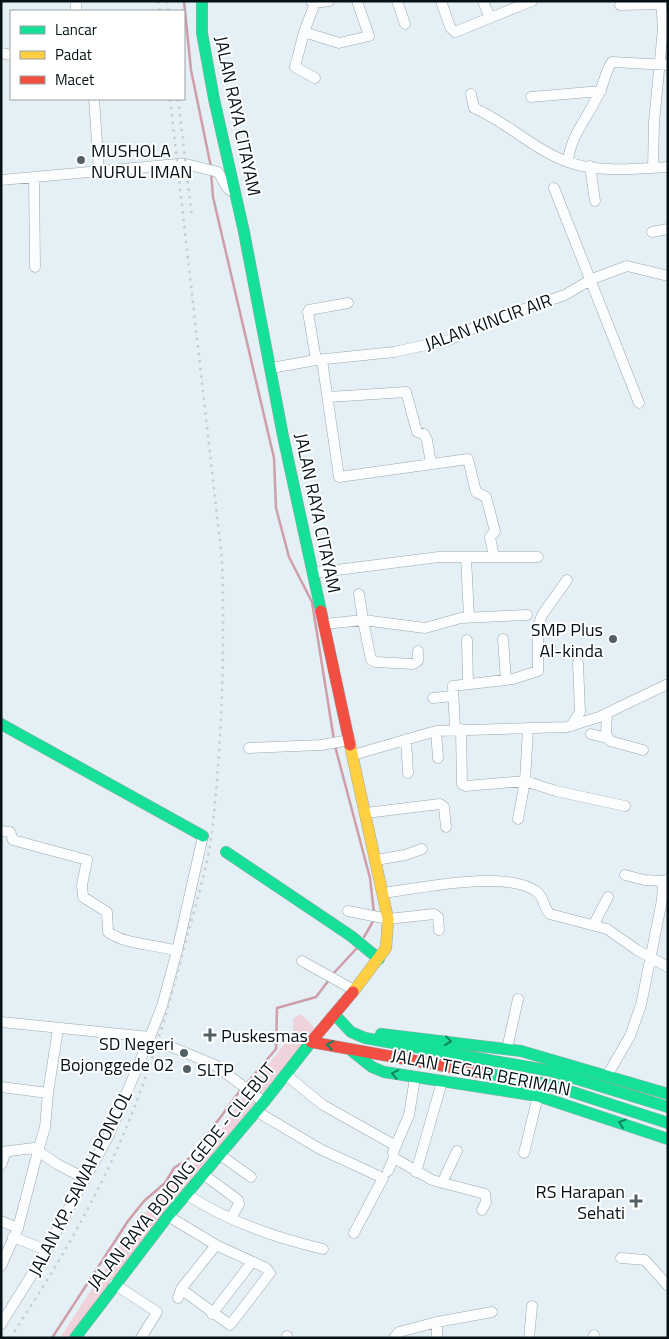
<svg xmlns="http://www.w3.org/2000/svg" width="669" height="1339" font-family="'Titillium Web',sans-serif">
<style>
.green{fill:#f0d2da}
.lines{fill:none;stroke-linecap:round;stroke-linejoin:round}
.stream{stroke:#ce9ea9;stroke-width:2.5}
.street-casing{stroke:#9ba7ac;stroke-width:11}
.fast-casing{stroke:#9ba7ac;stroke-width:12}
.slow-casing{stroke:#9ba7ac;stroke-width:12}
.jam-casing{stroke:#9ba7ac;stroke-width:12}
.street{stroke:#fbfdfe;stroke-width:10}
.fast{stroke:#16e098;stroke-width:11}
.slow{stroke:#ffcf43;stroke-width:11}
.jam{stroke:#f24e42;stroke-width:11}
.rail{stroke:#c9cdcf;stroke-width:2.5;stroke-dasharray:2.5 5;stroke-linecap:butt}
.oneway{stroke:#0e835e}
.poi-dot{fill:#526065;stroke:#fff;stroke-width:2}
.labels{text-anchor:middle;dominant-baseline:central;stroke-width:4;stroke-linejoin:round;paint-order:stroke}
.street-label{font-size:18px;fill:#041217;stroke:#fff}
.poi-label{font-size:18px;fill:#041217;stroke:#fff;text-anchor:start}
</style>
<rect width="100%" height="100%" fill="#e4f0f5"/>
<path class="green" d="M301,1014L315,1028L69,1338H60L132,1227L177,1178L204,1155L249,1089L293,1033V1019Z"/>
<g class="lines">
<path class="stream" d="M184,1L191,70L211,167
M211,172L213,197L274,458L276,508L289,557L312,602L334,740
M335,746L370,878L374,913
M364,937L375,918
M332,975L357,948
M246,1084L276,1049L277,1008L316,997L329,980
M52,1338L128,1221L144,1201L165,1183L174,1168L191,1157L242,1088"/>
<g class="street-casing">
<path id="street" d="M76,1V11
M311,1L315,3L329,1
M397,1L405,24
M441,1L450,27L455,32L532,1
M483,1L490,18
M315,3L304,32L339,43L369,36L357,1
M620,5L661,4
M304,32L295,67L315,78
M1,53L11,55
M471,94L474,108C507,122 534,150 568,162C598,173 637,169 668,167
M531,97L601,91
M94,99L99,171
M568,162C570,135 590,115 600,91C605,81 605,71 612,62L668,65
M590,166L595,201
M653,168L654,122L663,29L661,1
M34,177L35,267
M1,180L178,164H186L218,172L228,189L235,193
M554,188L639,403
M652,232L668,229
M316,360L308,312L309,310L348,303
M322,360L339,477L468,459L476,492L486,497L495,531L490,537L494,557
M271,368L316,360L394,352L449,340L486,322L565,295L592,279L627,266L668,276
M329,397L406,392L417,432L424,434L427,440L431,464
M466,557L469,617
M313,573L439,557H538
M359,594L363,620L425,628L461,618L527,615
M325,624L363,620L371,660L376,662L413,664L418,661V651
M503,639L506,680
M467,640L468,684
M433,698L452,696
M607,713L606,734L610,741L643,750
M571,726L580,712L578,663
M455,729L453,686L513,679L538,671V627L542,615L567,580
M461,729L462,784L466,786L525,781L556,791L625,806
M436,731L438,758
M591,734L607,738
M406,739L408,773
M249,748L321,745L350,740
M353,755L436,731L567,727L599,717L668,684
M366,813L440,804L444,807L446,827
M518,819L525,781L528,729
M1,831L10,832L13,840L87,860L82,885L83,897L107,912L108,932C126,945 155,944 177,951L162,1006L150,1037L1,1022
M376,860L405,855L422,849
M625,875L644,880L664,881
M384,893C420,888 507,869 537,892C545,898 543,908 550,914L607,929L637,950L668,967
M348,911L388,919L434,914L438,917L439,930
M594,924L608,897
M177,951L203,836
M302,961L354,990
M167,1045L215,1065L264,1102
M507,1049L518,999
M286,1075L323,1105L396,1146
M607,1076L630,1036L641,1005L662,900L663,884L668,879
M415,1078L409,1115L393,1152L394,1158L432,1180L485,1194L486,1202L482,1210
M1,1087L48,1093L58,1029
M48,1093L45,1127L38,1151L57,1164L84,1178
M256,1111L320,1149L383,1178L354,1233
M1,1152L34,1148L38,1151L18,1228L1,1266
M524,1153L538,1096
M219,1154L251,1177
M1,1165L6,1152
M388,1171L394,1158
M416,1172L442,1082
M203,1174L238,1200L239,1204L231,1218
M442,1183L457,1151
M186,1194C227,1221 276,1238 323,1249
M168,1216L216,1245L266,1268L270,1273L230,1325L181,1289
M1,1221L18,1228
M13,1237L46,1250
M621,1258L645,1260L668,1286
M114,1284L157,1312L141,1338
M178,1298L181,1289L216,1245
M212,1314L252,1262
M1,1324L38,1265L109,1135L150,1037
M286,1338L287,1336
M394,1338L399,1332L437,1322
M437,1338V1322L492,1312
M529,1338L532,1306
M594,1338V1335"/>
</g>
<g class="fast-casing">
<path id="fast" d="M202,1V33L214,99L244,232L283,436L321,611
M1,724L203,836
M226,852L351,936L379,959
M335,1015L351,1032L365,1038L551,1071L668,1107
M381,1034L521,1051L668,1094
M353,1052L372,1067L384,1072L538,1096L668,1139
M483,1073L548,1084L668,1123
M75,1338L168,1216L264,1102L311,1042"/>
</g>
<g class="slow-casing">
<path id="slow" d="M350,745L388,919L386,948L353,992"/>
</g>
<g class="jam-casing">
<path id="jam" d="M321,611L350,745
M311,1042L353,992
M311,1042L483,1073"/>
</g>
<use href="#street" class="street"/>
<use href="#fast" class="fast"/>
<use href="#slow" class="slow"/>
<use href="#jam" class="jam"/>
<path class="rail" d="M158,1L160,11
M167,1L168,11
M178,99L192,218
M10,1338C52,1275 91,1209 121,1140C148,1078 167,1013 184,948C194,910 207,870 212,832C222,741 225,651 222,560L170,99"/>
</g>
<defs><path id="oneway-chevron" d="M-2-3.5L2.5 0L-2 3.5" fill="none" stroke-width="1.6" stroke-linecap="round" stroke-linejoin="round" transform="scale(1.25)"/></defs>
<g class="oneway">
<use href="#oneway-chevron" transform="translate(448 1041) rotate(7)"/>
<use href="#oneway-chevron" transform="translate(330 1045) rotate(-169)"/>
<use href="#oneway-chevron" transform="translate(395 1074) rotate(-169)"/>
<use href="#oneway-chevron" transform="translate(622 1123) rotate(-161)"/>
</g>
<g class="poi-dot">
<circle cx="81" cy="160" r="5"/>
<circle cx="613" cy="639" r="5"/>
<path d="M207.5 1027.5h5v5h5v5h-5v5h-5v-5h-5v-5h5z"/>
<circle cx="184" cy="1053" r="5"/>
<circle cx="187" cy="1069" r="5"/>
<path d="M633.5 1193.5h5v5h5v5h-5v5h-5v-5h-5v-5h5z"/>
</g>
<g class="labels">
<g class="street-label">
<text transform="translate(238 116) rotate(78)">JALAN RAYA CITAYAM</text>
<text transform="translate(488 322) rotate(-20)">JALAN KINCIR AIR</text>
<text transform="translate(318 513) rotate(78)">JALAN RAYA CITAYAM</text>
<text transform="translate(481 1072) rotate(11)">JALAN TEGAR BERIMAN</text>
<text transform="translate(181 1176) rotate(-51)">JALAN RAYA BOJONG GEDE - CILEBUT</text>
<text transform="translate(80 1183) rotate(-63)">JALAN KP. SAWAH PONCOL</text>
</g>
<g class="poi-label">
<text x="91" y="150">MUSHOLA<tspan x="91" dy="21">NURUL IMAN</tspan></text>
<text x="603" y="629" text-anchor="end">SMP Plus<tspan x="603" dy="21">Al-kinda</tspan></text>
<text x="221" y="1035">Puskesmas</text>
<text x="174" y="1043" text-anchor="end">SD Negeri<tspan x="174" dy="21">Bojonggede 02</tspan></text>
<text x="197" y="1069">SLTP</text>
<text x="625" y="1191" text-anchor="end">RS Harapan<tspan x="625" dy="21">Sehati</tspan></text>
</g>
</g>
<rect width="669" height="1339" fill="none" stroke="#041217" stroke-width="5"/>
<rect x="10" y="10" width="175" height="90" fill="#ffffff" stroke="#9ba0a2"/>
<rect x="20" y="26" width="25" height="8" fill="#16e098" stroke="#9ba0a2"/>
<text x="55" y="35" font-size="15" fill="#041217">Lancar</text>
<rect x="20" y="51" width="25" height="8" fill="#ffcf43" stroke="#9ba0a2"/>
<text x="55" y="60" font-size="15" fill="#041217">Padat</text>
<rect x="20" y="76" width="25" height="8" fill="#f24e42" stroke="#9ba0a2"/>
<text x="55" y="85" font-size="15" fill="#041217">Macet</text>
</svg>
